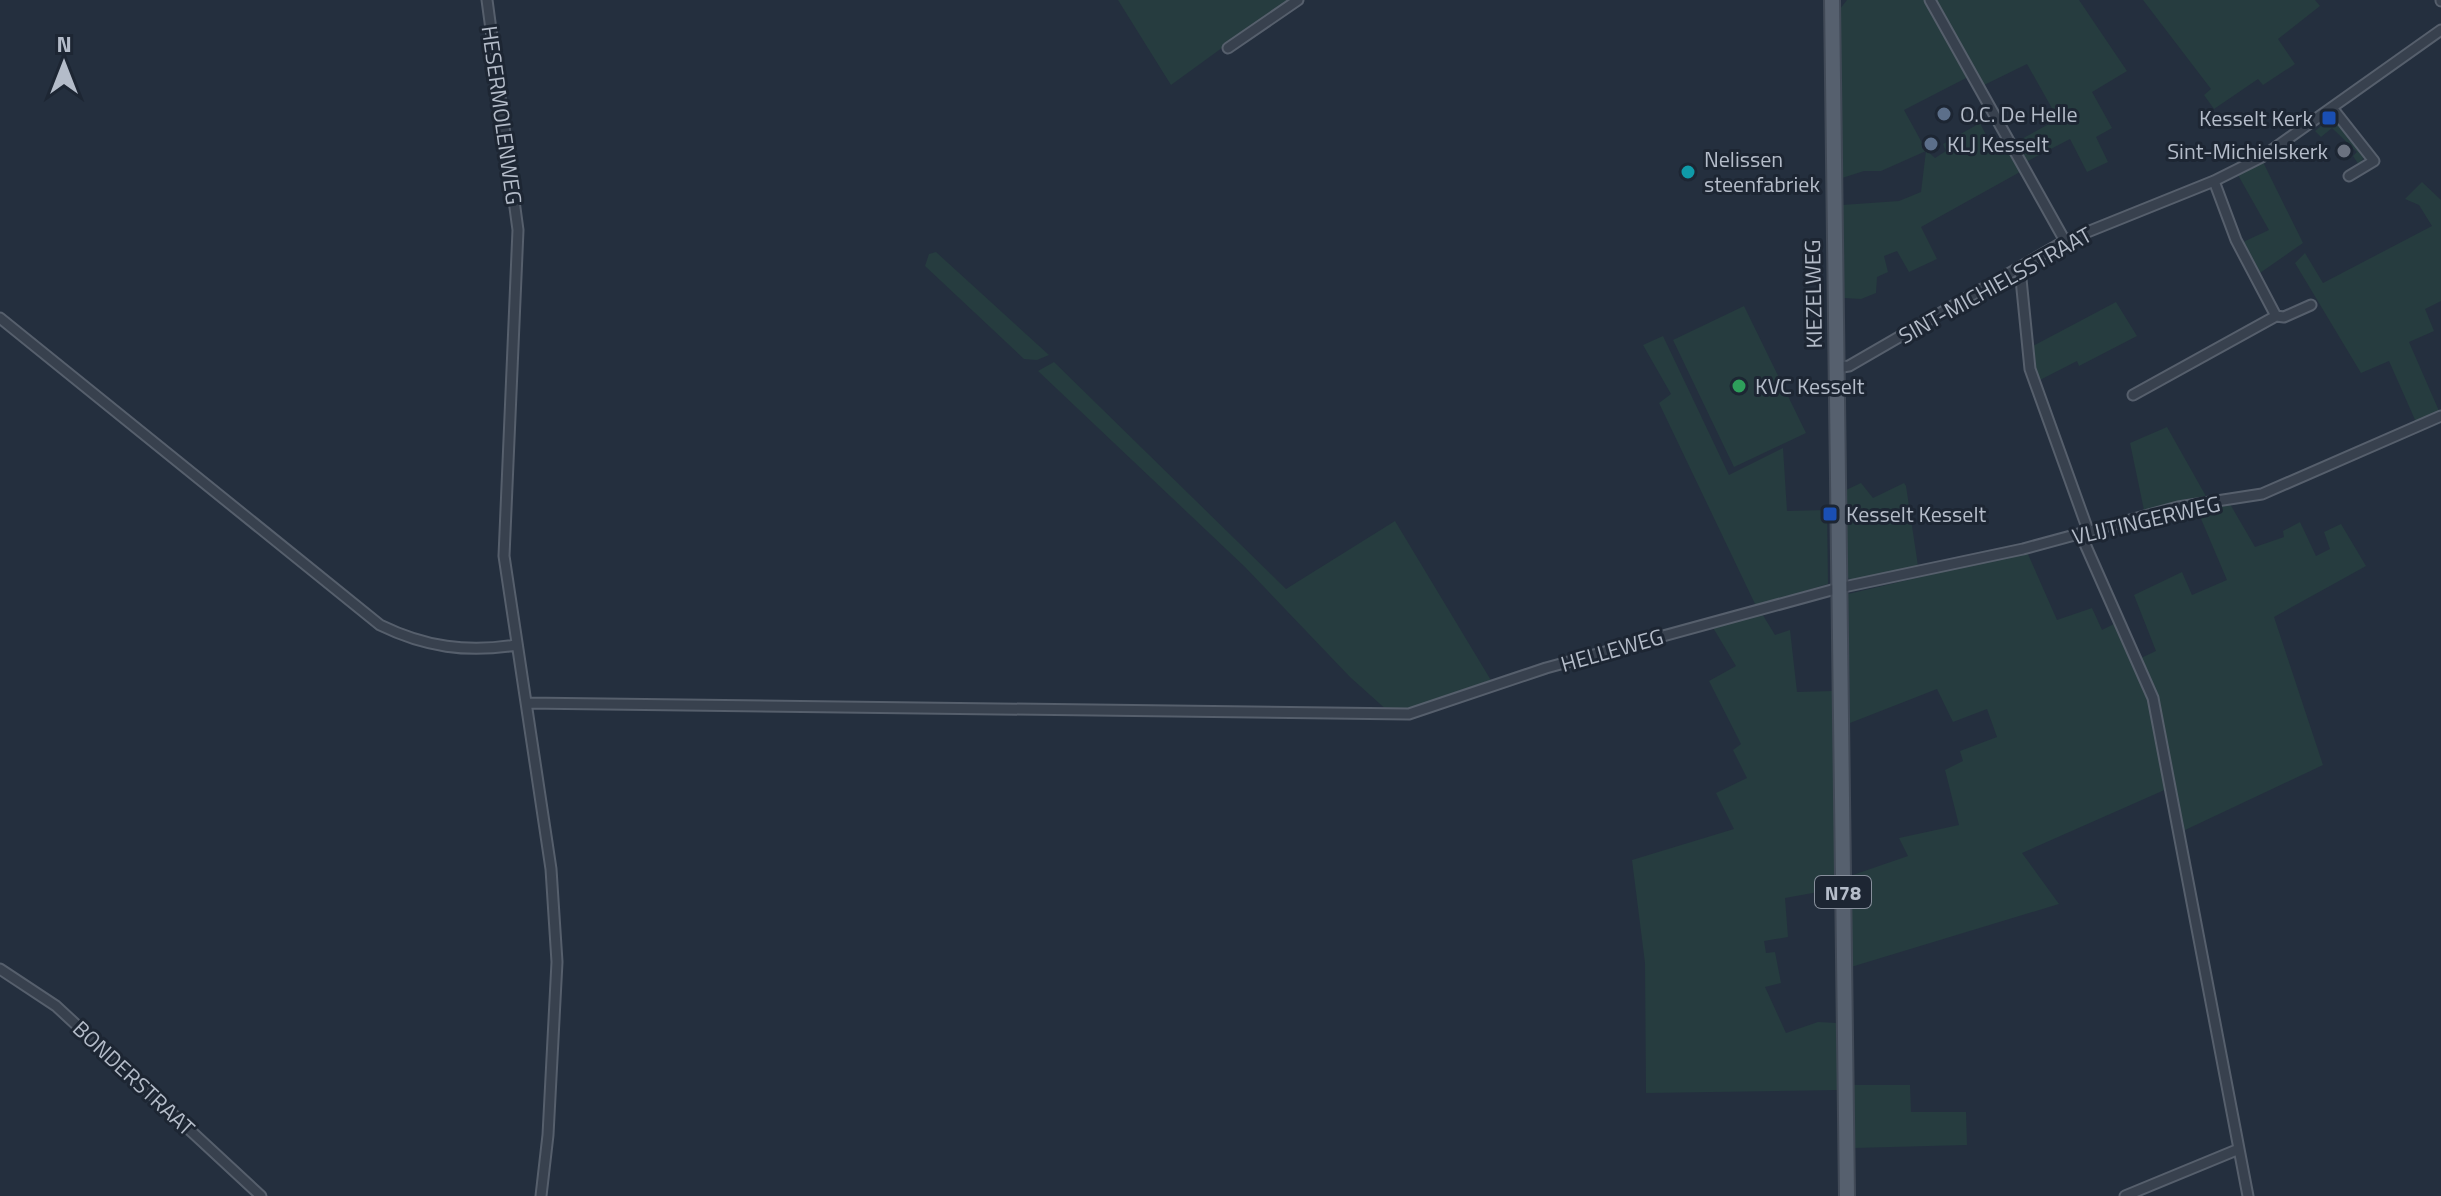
<svg xmlns="http://www.w3.org/2000/svg" width="2441" height="1196" font-family="'Titillium Web',sans-serif">
<style>
.green{fill:#263c3f}
.lines{fill:none;stroke-linecap:round;stroke-linejoin:round}
.minor-casing{stroke:#565f6c;stroke-width:13}
.primary-casing{stroke:#414a57;stroke-width:18}
.minor{stroke:#38414e;stroke-width:9}
.primary{stroke:#56606e;stroke-width:14}
.service-dot{fill:#5c6f8a;stroke:#1d2633;stroke-width:3}
.transit-dot{fill:#1a4fb4;stroke:#1d2633;stroke-width:3}
.worship-dot{fill:#6b7280;stroke:#1d2633;stroke-width:3}
.culture-dot{fill:#0f9aa8;stroke:#1d2633;stroke-width:3}
.leisure-dot{fill:#2e9e5b;stroke:#1d2633;stroke-width:3}
.labels{text-anchor:middle;dominant-baseline:central;stroke-width:6;stroke-linejoin:round;paint-order:stroke}
.shield{fill:#1d2633;stroke:#878f9c;stroke-width:2}
.shield-label{font-size:20px;font-weight:bold;fill:#b4bcc9}
.poi-label{font-size:22px;fill:#b4bcc9;stroke:#1d2633;text-anchor:start}
.street-label{font-size:22px;fill:#b4bcc9;stroke:#1d2633}
</style>
<rect width="100%" height="100%" fill="#242f3e"/>
<path class="green" d="M1118,0H1288L1171,85Z
M1847,0H1924L1968,77L1904,110L1926,150L1935,158L1946,151L1943,144L1980,123L1996,155L2007,149L2020,172L1921,227L1937,259L1909,272L1897,251L1884,256L1888,272L1877,277L1876,293L1861,299L1844,298L1842,205L1899,201L1921,192L1926,151L1881,171H1864L1842,178L1840,9Z
M1935,0H2079L2127,71L2092,92L2112,128L2096,137L2108,162L2087,172L2070,139L2026,162L2016,142L2058,119L2027,64L1982,86Z
M2143,0H2315L2320,6L2278,39L2295,64L2263,85L2258,79L2214,109L2204,95L2211,89Z
M2334,115L2366,154L2359,165L2353,156L2357,152L2332,128L2321,137L2315,131Z
M2263,162L2303,243L2260,273L2243,242L2269,230L2238,175Z
M2422,182L2441,200V301L2425,309L2434,331L2409,342L2439,411L2416,422L2389,361L2361,373L2295,263L2305,253L2323,283L2432,226L2419,205L2405,199Z
M936,252L1049,355L1037,360L1024,359L925,266L929,254Z
M2116,302L2137,336L2079,366L2077,361L2038,381L2031,347Z
M1744,306L1806,433L1734,467L1673,340Z
M1663,336L1729,475L1783,448L1787,511L1827,510L1828,584L1756,606L1659,403L1671,394L1643,345Z
M1054,362L1286,589L1395,521L1492,682L1423,707L1389,712L1350,677L1245,567L1038,371Z
M2167,427L2207,498L2144,510L2130,443Z
M1861,483L1873,498L1904,483L1906,486L1918,566L1852,581L1847,577L1846,490Z
M2230,504L2255,547L2284,537L2283,531L2300,522L2316,556L2330,549L2324,532L2341,524L2366,566L2274,617L2323,765L2183,831L2154,691L2141,658L2156,651L2134,595L2182,572L2192,595L2227,580L2196,507Z
M2027,552L2057,620L2092,608L2102,630L2118,622L2147,691L2169,788L2022,853L2059,904L1851,967L1850,876L1908,856L1899,838L1959,825L1945,770L1963,761L1960,751L1997,737L1987,709L1953,722L1937,689L1850,723L1848,594Z
M1761,612L1775,635L1790,630L1797,692L1833,691L1835,889L1785,898L1788,937L1764,941L1766,953L1775,952L1781,983L1765,987L1786,1033L1818,1022L1837,1023L1838,1090L1646,1093L1645,963L1632,860L1734,829L1716,793L1747,778L1733,750L1741,744L1709,681L1736,666L1712,626Z
M1853,1085H1910L1911,1112H1966L1967,1145L1854,1148Z"/>
<g class="lines">
<g class="minor-casing">
<path id="minor" d="M487,0L518,230L504,556L551,869L557,962L548,1135L541,1196
M1930,0L2065,241
M2441,0V1
M1228,48L1298,0
M2333,109L2374,161L2349,176
M2020,269L2030,369L2089,533
M2276,316L2284,317L2311,305
M0,318L380,625C425,647 467,653 516,645
M1836,368L1849,366L2065,241L2214,181L2262,157L2441,30
M2133,395L2276,316L2236,240L2214,181
M2081,535L2153,698L2248,1196
M526,703L1409,714L1546,668L1839,588L2023,549L2178,507L2262,494L2441,416
M0,969L56,1006L261,1196
M2125,1196L2239,1149"/>
</g>
<g class="primary-casing">
<path id="primary" d="M1832,0L1847,1196"/>
</g>
<use href="#minor" class="minor"/>
<use href="#primary" class="primary"/>
</g>
<g class="service-dot">
<circle cx="1944" cy="114" r="8"/>
<circle cx="1931" cy="144" r="8"/>
</g>
<g class="transit-dot">
<rect x="2321" y="110" width="16" height="16" rx="4"/>
<rect x="1822" y="506" width="16" height="16" rx="4"/>
</g>
<circle class="worship-dot" cx="2344" cy="151" r="8"/>
<circle class="culture-dot" cx="1688" cy="172" r="8"/>
<circle class="leisure-dot" cx="1739" cy="386" r="8"/>
<g class="labels">
<rect class="shield" x="1815" y="876" width="56" height="32" rx="6"/>
<g class="shield-label">
<text x="1843" y="892">N78</text>
</g>
<g class="poi-label">
<text x="1960" y="114">O.C. De Helle</text>
<text x="2313" y="118" text-anchor="end">Kesselt Kerk</text>
<text x="1947" y="144">KLJ Kesselt</text>
<text x="2328" y="151" text-anchor="end">Sint-Michielskerk</text>
<text x="1704" y="159">Nelissen<tspan x="1704" dy="25">steenfabriek</tspan></text>
<text x="1755" y="386">KVC Kesselt</text>
<text x="1846" y="514">Kesselt Kesselt</text>
</g>
<g class="street-label">
<text transform="translate(502 115) rotate(82)">HESERMOLENWEG</text>
<text transform="translate(1995 285) rotate(-29)">SINT-MICHIELSSTRAAT</text>
<text transform="translate(1813 294) rotate(-91)">KIEZELWEG</text>
<text transform="translate(2146 520) rotate(-13)">VLIJTINGERWEG</text>
<text transform="translate(1612 650) rotate(-16)">HELLEWEG</text>
<text transform="translate(134 1078) rotate(43)">BONDERSTRAAT</text>
</g>
</g>
<g transform="translate(64 64)" stroke="#1d2633" stroke-width="6" paint-order="stroke">
<path d="M0-6L14 30L0 20L-14 30Z" fill="#b4bcc9"/>
<text y="-12" font-size="22" font-weight="bold" text-anchor="middle" fill="#b4bcc9">N</text>
</g>
</svg>
